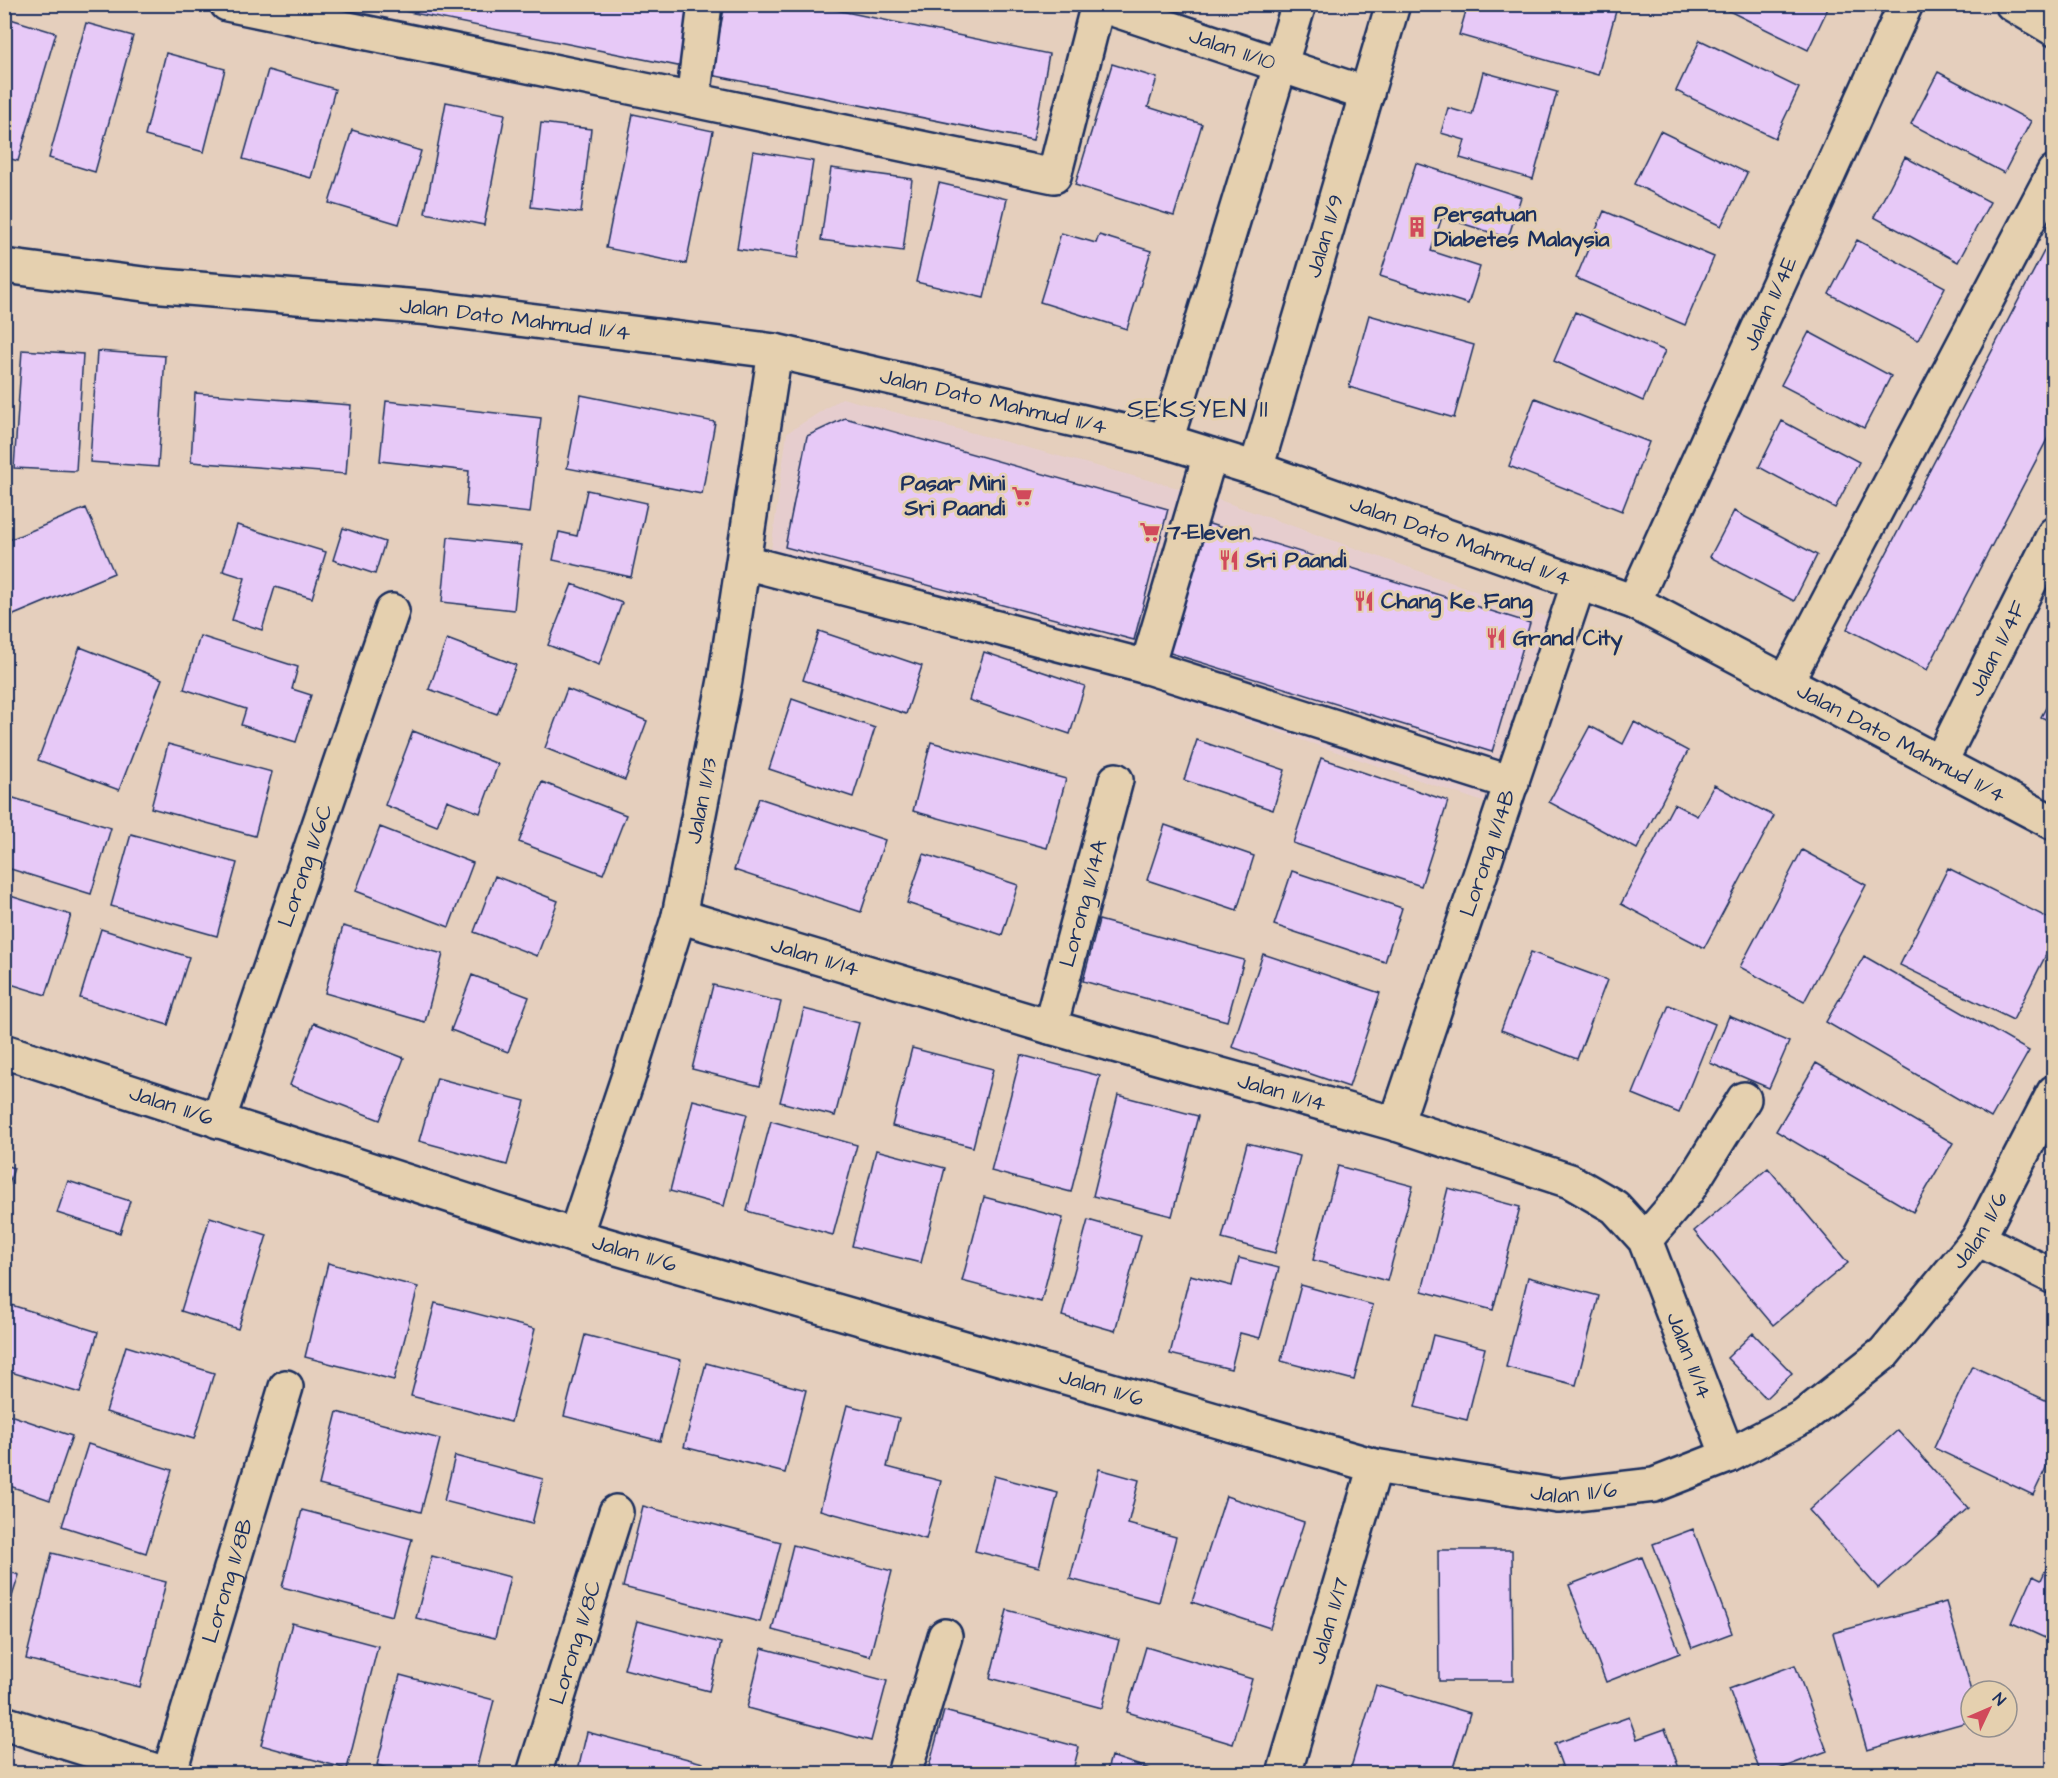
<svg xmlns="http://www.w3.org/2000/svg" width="2058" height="1778" font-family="'Architects Daughter',sans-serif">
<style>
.built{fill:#e6cdce}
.building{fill:#e7c9f7;stroke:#1b2f5e;stroke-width:1.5}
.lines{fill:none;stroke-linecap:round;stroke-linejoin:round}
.minor-casing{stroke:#1b2f5e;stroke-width:38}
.minor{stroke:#e5d0af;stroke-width:33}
.labels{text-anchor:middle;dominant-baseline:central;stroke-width:6;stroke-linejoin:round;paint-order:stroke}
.street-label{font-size:22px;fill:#1b2f5e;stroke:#e5d0af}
.poi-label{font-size:22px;font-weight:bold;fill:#1b2f5e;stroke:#e5d0af;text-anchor:start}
.quarter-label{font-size:26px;letter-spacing:1.5px;fill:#1b2f5e;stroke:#e5d0af}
</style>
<rect width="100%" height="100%" fill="#e5cfbd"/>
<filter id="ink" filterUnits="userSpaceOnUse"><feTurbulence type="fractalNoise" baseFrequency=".0167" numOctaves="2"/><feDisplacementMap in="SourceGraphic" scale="12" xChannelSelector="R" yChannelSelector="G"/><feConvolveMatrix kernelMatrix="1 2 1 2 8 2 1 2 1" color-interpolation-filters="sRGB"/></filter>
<g filter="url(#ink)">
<path class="built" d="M842,398L1208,496L1551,618L1489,804L1141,685L766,587L787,433Z"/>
<path class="building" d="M369,4H695L683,67Z
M725,4H807L1049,54L1033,140L711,75Z
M1468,4H1618L1598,75L1459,35Z
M1715,4H1830L1808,50Z
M4,17L56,33L18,161L4,157Z
M86,23L133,36L95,172L49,158Z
M1700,40L1799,88L1775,138L1676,91Z
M166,53L225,69L204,152L145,136Z
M1112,64L1157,78L1148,107L1202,124L1174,216L1075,185Z
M268,70L335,89L311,178L243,159Z
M1483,72L1557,92L1533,179L1460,158L1465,140L1441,133L1448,108L1472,115Z
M1938,72L2031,121L2004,173L1911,124Z
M446,102L505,114L484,225L425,213Z
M633,114L713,131L686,264L606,248Z
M541,123L591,129L581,213L531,207Z
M352,130L421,151L399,224L329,203Z
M1660,131L1747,173L1721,226L1634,184Z
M753,151L813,161L798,258L737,249Z
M1905,157L1990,202L1958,262L1874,217Z
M1416,163L1521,197L1508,238L1442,217L1431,251L1480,267L1468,304L1380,276Z
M831,168L912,179L903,251L821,240Z
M939,183L1007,199L984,298L916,282Z
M1604,211L1714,257L1685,325L1576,278Z
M2054,232V426L1927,670L1847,629Z
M1061,233L1096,243L1099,235L1151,251L1127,329L1040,302Z
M1857,240L1945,287L1918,340L1829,294Z
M1575,312L1665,351L1643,401L1554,361Z
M1369,315L1474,345L1454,418L1349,387Z
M1809,332L1891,376L1864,428L1781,385Z
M22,350L83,354L76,471L14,468Z
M97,351L165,356L158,467L90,462Z
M195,393L351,405L346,474L191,462Z
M581,395L715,422L702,494L567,468Z
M1535,398L1649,442L1622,511L1509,466Z
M386,401L541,418L530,513L466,506L469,471L380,461Z
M845,418L1168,509L1134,640L785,547L807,436Z
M1782,421L1859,462L1835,508L1759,467Z
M587,490L647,503L631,577L553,560L559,532L577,536Z
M86,508L114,573L4,619V542Z
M1734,511L1817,555L1794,601L1710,557Z
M1203,522L1530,623L1492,752L1164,651Z
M237,525L326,552L312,598L275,587L262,630L232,620L245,578L223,571Z
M343,528L385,542L375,574L333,560Z
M448,537L521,545L514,610L442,602Z
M572,584L622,603L599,665L548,645Z
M819,631L922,666L906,714L803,680Z
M200,636L298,667L292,689L311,695L296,742L241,725L246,709L184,689Z
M447,639L516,665L497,714L429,689Z
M80,647L162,679L119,790L38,760Z
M984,652L1085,686L1070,734L969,700Z
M567,689L647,721L625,780L545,748Z
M2054,693V723L2041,717Z
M792,699L875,728L853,797L769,769Z
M1634,722L1688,751L1637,849L1549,802L1590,726L1623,744Z
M413,731L498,764L480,813L447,800L437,826L385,805Z
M1197,740L1285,770L1273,810L1184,780Z
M931,742L1066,779L1047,848L913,811Z
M168,744L272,772L255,836L151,808Z
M1321,758L1448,801L1421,886L1293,843Z
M542,782L626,815L603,874L519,842Z
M1714,785L1774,816L1704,948L1621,904L1674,804L1697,816Z
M7,796L111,828L91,894L4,867V803Z
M759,798L885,840L861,912L734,870Z
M1165,825L1254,856L1237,910L1147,880Z
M380,827L473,863L449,927L356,891Z
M131,834L237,863L217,936L111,906Z
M1802,850L1866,885L1804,1002L1740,967Z
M924,854L1018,885L1002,935L907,903Z
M1948,868L2054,921V939L2013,1020L1900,965Z
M1292,871L1402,908L1385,962L1274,925Z
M495,876L558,901L537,956L474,932Z
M4,894L71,915L46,995L4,982Z
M1099,920L1244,960L1227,1021L1083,981Z
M343,926L443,954L425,1022L325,993Z
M101,929L189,957L168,1025L80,998Z
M1531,952L1607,980L1577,1059L1501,1030Z
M1263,954L1380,993L1349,1087L1232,1047Z
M1864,956L2029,1051L1991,1118L1826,1022Z
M472,975L529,997L508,1052L451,1030Z
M713,985L781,1002L760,1086L692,1069Z
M1669,1005L1715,1024L1679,1113L1633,1094Z
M804,1009L859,1023L835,1116L780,1102Z
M1729,1016L1789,1042L1769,1088L1710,1063Z
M314,1023L404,1058L380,1120L290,1085Z
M912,1048L993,1069L973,1147L892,1126Z
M1021,1055L1100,1076L1071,1192L991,1171Z
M1816,1063L1953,1143L1913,1212L1776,1131Z
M437,1078L525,1101L507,1165L419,1141Z
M1118,1095L1198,1116L1172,1216L1093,1196Z
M693,1100L747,1114L724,1206L670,1191Z
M771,1121L857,1145L833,1235L747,1211Z
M1247,1143L1300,1156L1275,1253L1222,1239Z
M876,1150L945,1168L921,1263L852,1246Z
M4,1165L14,1168L4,1200Z
M1338,1166L1413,1186L1387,1281L1313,1260Z
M1768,1168L1848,1263L1773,1325L1694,1231Z
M68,1181L130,1201L120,1233L57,1213Z
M1448,1188L1520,1207L1493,1310L1422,1291Z
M984,1197L1063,1218L1041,1302L962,1281Z
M210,1217L267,1235L238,1329L181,1311Z
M1088,1220L1141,1235L1115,1331L1062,1316Z
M1239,1258L1279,1268L1260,1338L1240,1333L1231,1369L1170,1354L1190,1275L1232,1286Z
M328,1263L418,1287L394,1380L305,1357Z
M1528,1277L1599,1296L1576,1385L1506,1367Z
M1301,1285L1373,1305L1354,1380L1281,1361Z
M435,1303L535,1329L511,1422L411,1396Z
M8,1304L98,1332L80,1393L4,1370V1317Z
M1753,1333L1792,1373L1766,1398L1727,1358Z
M585,1335L681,1360L660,1441L564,1416Z
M1433,1335L1485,1348L1467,1420L1415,1407Z
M126,1346L214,1373L194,1439L106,1412Z
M706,1363L806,1390L785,1473L684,1447Z
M1972,1366L2054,1404V1451L2033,1495L1934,1448Z
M847,1405L899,1418L887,1467L941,1481L926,1539L820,1510Z
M337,1412L440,1439L421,1512L319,1485Z
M4,1413L72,1436L50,1500L4,1484Z
M1898,1430L1968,1508L1878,1588L1809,1510Z
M88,1444L172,1470L146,1553L62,1526Z
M455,1456L543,1479L532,1524L444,1501Z
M1099,1469L1139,1480L1128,1524L1176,1537L1159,1602L1070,1579Z
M994,1476L1058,1493L1039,1567L975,1551Z
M1226,1496L1304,1522L1270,1628L1192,1602Z
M643,1506L781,1542L760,1622L623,1587Z
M302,1510L412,1539L392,1616L282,1587Z
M1693,1529L1732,1633L1692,1648L1653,1544Z
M793,1545L892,1571L870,1656L772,1630Z
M1438,1550H1512L1513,1681H1439Z
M2054,1552V1642L2012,1623L2033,1576L2041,1580Z
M52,1553L166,1582L140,1687L26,1659Z
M432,1556L510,1577L495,1638L416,1618Z
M1642,1557L1680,1653L1606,1682L1569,1585Z
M4,1570L19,1575L4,1621Z
M1946,1602L1972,1691L1971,1721L1867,1750L1833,1633Z
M1007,1610L1119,1640L1102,1708L990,1678Z
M637,1621L721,1643L709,1691L624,1669Z
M292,1623L378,1646L347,1769L261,1745Z
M1146,1647L1252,1679L1233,1744L1127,1712Z
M762,1648L887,1681L871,1741L747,1708Z
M1795,1665L1827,1751L1766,1774H1761L1729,1689Z
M400,1675L494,1700L475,1774H407L377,1765Z
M1376,1685L1470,1713L1451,1774H1349Z
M944,1711L1079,1747L1072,1774H927Z
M1629,1717L1637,1739L1665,1729L1681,1774H1565L1554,1744Z
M587,1732L703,1763L700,1774H577Z
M1111,1756L1164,1774H1106Z"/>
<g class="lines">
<g class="minor-casing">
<g id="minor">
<path id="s1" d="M227,4L693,100L1054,176L1098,4L1367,94"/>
<path d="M2012,4L2054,29"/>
<path d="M693,100L705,4"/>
<path id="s2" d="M4,266L151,285L431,308L775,351L1166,441L1256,469L1634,602L2054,823"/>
<path d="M1166,441L1299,4"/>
<path id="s3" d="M1256,469L1393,4"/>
<path d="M744,562L1147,667L1512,783"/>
<path id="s4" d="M1634,602L1906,4"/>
<path d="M1147,667L1210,455"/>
<path d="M1786,682L2054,172"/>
<path id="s5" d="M1940,763L2054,534"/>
<path id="s6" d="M679,916L1050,1027L1396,1124L1570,1181L1615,1207L1645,1240L1728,1456"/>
<path id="s7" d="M1050,1027L1116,780"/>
<path id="s8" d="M4,1051L575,1236L1375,1466L1558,1496L1654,1485L1728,1456L1803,1417L1884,1353L1978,1239L2054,1092"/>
<path id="s9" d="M218,1121L392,611"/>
<path id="s10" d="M1396,1124L1579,582"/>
<path id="s11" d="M575,1236L628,1078L679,916L725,680L775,351"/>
<path d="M1978,1239L2054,1277"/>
<path d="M1645,1240L1687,1191L1744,1099"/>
<path d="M4,1723L166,1774"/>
<path id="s12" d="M169,1774L286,1387"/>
<path id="s13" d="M534,1774L616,1512"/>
<path d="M904,1774L945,1636"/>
<path id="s14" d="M1284,1774L1375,1466"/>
</g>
</g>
<use href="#minor" class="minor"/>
</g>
</g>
<defs>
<g id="building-bare" transform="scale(1.62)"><path d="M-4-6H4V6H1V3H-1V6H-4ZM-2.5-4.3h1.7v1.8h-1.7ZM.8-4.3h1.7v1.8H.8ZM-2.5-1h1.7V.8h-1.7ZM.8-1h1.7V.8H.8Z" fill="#d1495b" stroke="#e5d0af" stroke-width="2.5" paint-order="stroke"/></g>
<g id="supermarket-bare" transform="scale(1.62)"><path d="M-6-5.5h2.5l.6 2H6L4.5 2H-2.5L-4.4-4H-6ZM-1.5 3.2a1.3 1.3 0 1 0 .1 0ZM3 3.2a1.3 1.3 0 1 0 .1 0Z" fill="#d1495b" stroke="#e5d0af" stroke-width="2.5" paint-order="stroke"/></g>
<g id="restaurant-bare" transform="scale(1.62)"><path d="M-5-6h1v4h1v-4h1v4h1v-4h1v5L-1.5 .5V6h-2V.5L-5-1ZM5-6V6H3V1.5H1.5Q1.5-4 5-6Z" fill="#d1495b" stroke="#e5d0af" stroke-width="2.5" paint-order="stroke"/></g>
</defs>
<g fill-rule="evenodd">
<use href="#building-bare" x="1417" y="227"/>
<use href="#supermarket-bare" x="1022" y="496"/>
<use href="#supermarket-bare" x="1150" y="532"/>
<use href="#restaurant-bare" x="1229" y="560"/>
<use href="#restaurant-bare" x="1364" y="601"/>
<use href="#restaurant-bare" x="1496" y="638"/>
</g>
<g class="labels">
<g class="street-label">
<text stroke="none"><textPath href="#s1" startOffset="1164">Jalan 11/10</textPath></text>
<text stroke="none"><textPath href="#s3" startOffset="243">Jalan 11/9</textPath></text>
<text stroke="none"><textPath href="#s4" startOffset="328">Jalan 11/4E</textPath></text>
<text stroke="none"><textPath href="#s2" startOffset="514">Jalan Dato Mahmud 11/4</textPath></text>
<text stroke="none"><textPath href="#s2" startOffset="1000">Jalan Dato Mahmud 11/4</textPath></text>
<text stroke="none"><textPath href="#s2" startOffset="1488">Jalan Dato Mahmud 11/4</textPath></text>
<text stroke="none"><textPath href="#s5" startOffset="128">Jalan 11/4F</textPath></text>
<text stroke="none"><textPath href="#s2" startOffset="1974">Jalan Dato Mahmud 11/4</textPath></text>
<text stroke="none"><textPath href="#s11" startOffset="454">Jalan 11/13</textPath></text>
<text stroke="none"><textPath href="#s10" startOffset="286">Lorong 11/14B</textPath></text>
<text stroke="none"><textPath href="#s9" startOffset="270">Lorong 11/6C</textPath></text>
<text stroke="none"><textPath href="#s7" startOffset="128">Lorong 11/14A</textPath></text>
<text stroke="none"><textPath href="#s6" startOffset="142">Jalan 11/14</textPath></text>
<text stroke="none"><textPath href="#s6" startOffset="628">Jalan 11/14</textPath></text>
<text stroke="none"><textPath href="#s8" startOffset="176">Jalan 11/6</textPath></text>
<text stroke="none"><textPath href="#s8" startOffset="2138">Jalan 11/6</textPath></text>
<text stroke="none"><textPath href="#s8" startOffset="662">Jalan 11/6</textPath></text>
<text stroke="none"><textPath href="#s6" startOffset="1150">Jalan 11/14</textPath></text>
<text stroke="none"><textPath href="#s8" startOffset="1148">Jalan 11/6</textPath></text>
<text stroke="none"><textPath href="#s8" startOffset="1634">Jalan 11/6</textPath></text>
<text stroke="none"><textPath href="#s12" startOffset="202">Lorong 11/8B</textPath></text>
<text stroke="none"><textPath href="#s14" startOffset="160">Jalan 11/17</textPath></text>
<text stroke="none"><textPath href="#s13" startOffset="138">Lorong 11/8C</textPath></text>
</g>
<g class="poi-label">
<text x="1434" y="214">Persatuan<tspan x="1434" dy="25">Diabetes Malaysia</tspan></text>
<text x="1005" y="483" text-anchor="end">Pasar Mini<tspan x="1005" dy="25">Sri Paandi</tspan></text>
<text x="1167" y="532">7-Eleven</text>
<text x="1246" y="560">Sri Paandi</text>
<text x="1381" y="601">Chang Ke Fang</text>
<text x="1513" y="638">Grand City</text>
</g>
<g class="quarter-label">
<text x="1198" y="409">SEKSYEN 11</text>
</g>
</g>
<rect width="2058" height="1778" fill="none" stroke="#e5d0af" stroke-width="24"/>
<rect x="12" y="12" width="2034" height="1754" fill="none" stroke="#1b2f5e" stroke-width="2" filter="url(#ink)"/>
<g transform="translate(1989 1709) rotate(46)"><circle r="28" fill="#e5d0af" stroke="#94908f" stroke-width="1.5"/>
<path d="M0-4.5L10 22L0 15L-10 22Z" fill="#d1495b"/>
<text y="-9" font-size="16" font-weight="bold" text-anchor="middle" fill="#1b2f5e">N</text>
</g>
</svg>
